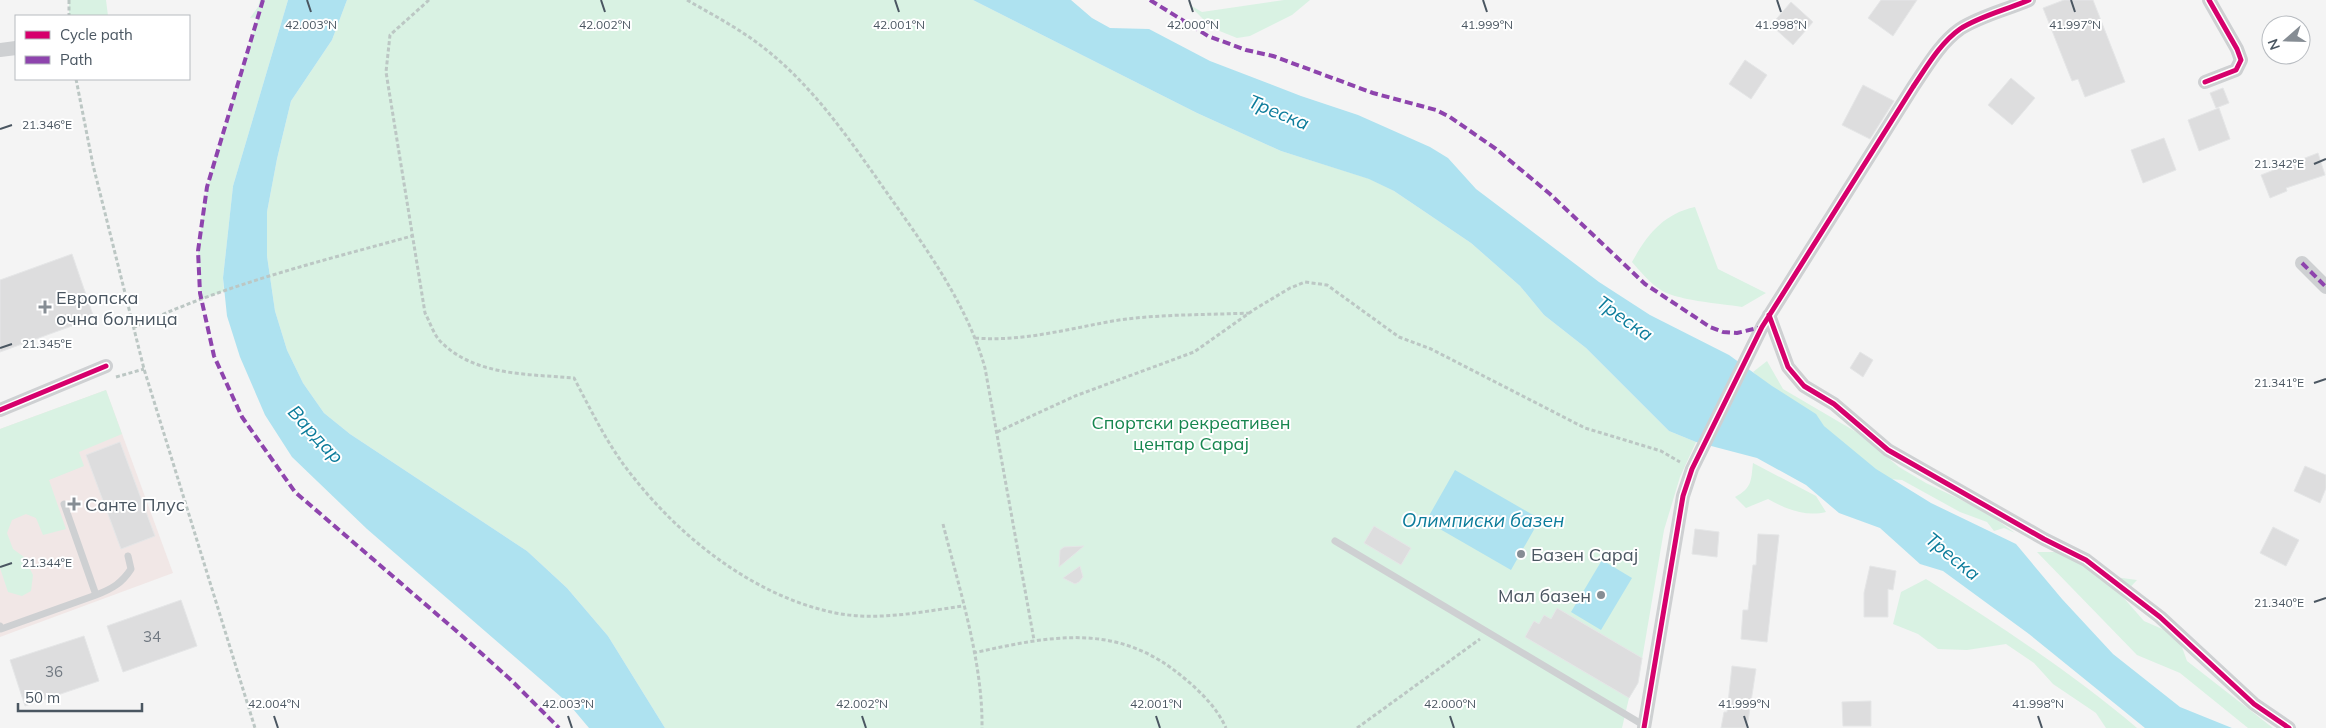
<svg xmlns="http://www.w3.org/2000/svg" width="2326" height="728" font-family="Mulish,sans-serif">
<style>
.medical{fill:#f1e7e6}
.green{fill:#d9f2e3}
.water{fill:#aee2f0}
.building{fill:#ddddde;stroke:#e5e6e7}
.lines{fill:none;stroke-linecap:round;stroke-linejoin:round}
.path{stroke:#bcc7c4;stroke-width:3;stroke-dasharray:4 2.5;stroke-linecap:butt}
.lane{stroke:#ced0d2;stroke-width:7}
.street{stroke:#ced0d2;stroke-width:14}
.quiet{stroke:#8e44ad;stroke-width:4;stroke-dasharray:8 4;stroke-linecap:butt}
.cycleway-casing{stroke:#fff;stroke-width:8}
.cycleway{stroke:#d6006c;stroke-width:5}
.ticks{fill:none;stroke:#4a5661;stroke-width:2}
.poi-dot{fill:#868d94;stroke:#fff;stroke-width:2}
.labels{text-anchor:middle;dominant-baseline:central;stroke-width:4;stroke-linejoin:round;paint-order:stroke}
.number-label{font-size:15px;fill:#707881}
.poi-label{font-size:18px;fill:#4a5661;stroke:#fff;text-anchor:start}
.park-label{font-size:18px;fill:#17864f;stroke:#fff}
.water-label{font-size:19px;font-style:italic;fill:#0c7c9b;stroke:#fff}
.ticks-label{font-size:12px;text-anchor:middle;fill:#4a5661;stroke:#fff;stroke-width:4;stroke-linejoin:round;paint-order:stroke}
</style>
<rect width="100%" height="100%" fill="#f4f4f4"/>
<path class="medical" d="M106,390L173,573L0,637V429Z"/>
<path class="green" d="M69,0H106L108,16H69Z
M260,0H288L233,186L223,278L224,291L201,300L198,251L207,187L258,17L250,18L258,7Z
M347,0H973L1197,113L1281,151L1370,179L1394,191L1471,243L1520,286L1544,315L1586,348L1669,431L1696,442L1680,477L1664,530L1638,683L1629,698L1622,728H665L608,636L567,588L527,551L350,434L324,413L303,383L287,350L275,311L267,256V212L277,159L291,101L332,40Z
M1284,0H1310L1292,15L1250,36L1237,38L1212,28L1188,4L1202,12Z
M1695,207L1718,269L1766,293L1742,307C1720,303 1674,301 1658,288C1648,281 1640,271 1632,262C1647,235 1663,214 1695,207Z
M1767,361L1783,389L1858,433L1899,467L1926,483L1986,512L2015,533L2004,528L1994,531L1987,522L1960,512L1902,480L1876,478L1753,372Z
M106,390L122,434L79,452L84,466L49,480L66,529L43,535L36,518L26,514L12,520L7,533L13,549L24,557L33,575L31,591L22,596L8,592L0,568V429Z
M1753,463L1816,496L1826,512C1805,517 1786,509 1768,499L1746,508L1735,497C1752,488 1751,481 1753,463Z
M2037,552H2059L2107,576L2137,580L2122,596L2144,621L2178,636L2187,661L2273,728H2248L2180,673L2137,655Z
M1926,579C1999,625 2071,672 2137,728H2106L2096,713L2053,684L2034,663L2006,644L1967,650L1938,649L1918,634L1893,624L1901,592Z"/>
<path class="water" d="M288,0H347L332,40L291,101L277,159L267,212V256L275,311L287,350L303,383L324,413L350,434L527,551L567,588L608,636L665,728H589L568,703L367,529L292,457L265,415L240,357L227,316L223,278L233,186Z
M973,0H1071L1092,18L1110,28L1149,29L1210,61L1301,96L1358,115L1430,147L1448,158L1476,189L1599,282L1650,315L1729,355L1772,386L1816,414L1824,426L1876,469L1931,503L2016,544L2062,599L2113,654L2180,707L2232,728H2145L2029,634L1943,571L1920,564L1880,528L1839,513L1806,485L1757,458L1696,442L1669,431L1586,348L1544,315L1520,286L1471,243L1394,191L1369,179L1281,151L1197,113Z
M1455,470L1540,519L1511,570L1426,521Z
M1602,560L1632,578L1601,630L1571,612Z"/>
<path class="building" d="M1881,0H1917L1893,36L1868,18Z
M2064,0H2093L2125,82L2085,97L2078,79L2072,81L2043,8Z
M1791,2L1813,22L1793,45L1771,25Z
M1745,60L1767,75L1751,99L1729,84Z
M2011,78L2035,98L2012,125L1988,105Z
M1863,85L1894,101L1870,139L1842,125Z
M2223,88L2229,103L2216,108L2210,93Z
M2219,108L2230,139L2199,151L2188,120Z
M2164,138L2176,170L2143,183L2131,150Z
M2318,153L2325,175L2286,188L2287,191L2270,198L2261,175Z
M72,254L94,318L0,352V280Z
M1860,352L1873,360L1863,377L1850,368Z
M120,442L155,536L121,549L86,455Z
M2305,466L2326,475V488L2320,503L2294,491Z
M1374,526L1411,548L1401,565L1364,543Z
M2273,527L2299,540L2286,566L2260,553Z
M1695,529L1719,532L1717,557L1692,554Z
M1758,534L1779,535L1767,642L1741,639L1743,610H1748L1753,565H1756Z
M1084,546L1059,567L1060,550L1064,547Z
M1080,566L1083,577L1079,582L1075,584L1063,578Z
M1870,566L1896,571L1893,590L1888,589V617H1864V593Z
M181,600L197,646L123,672L107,626Z
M1557,608L1642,658L1638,683L1629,698L1525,637L1534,621L1539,624L1544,615L1551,619Z
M84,636L99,681L25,706L10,660Z
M1732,666L1756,669L1747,728H1721L1724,712H1727Z
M1871,701V726H1843L1842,702Z"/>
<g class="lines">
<path class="path" d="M69,0V16
M429,0L390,35L386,72L425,313C430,322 434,336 442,343C476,376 529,374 574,378C592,412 609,448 634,478C682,539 754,595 831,612C874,622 920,612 963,606
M687,0C713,15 740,29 764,48C814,87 849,139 885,190C923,244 967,303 985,368L1034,640
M76,79L93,165L144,369L255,728
M133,328C222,285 318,262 412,236
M975,338C1025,342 1070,328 1119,320C1162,314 1206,315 1249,313
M116,377L144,369
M997,432L1075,396L1194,352L1255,309L1290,288L1305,282L1327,285L1399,337L1431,349L1585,428L1661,451L1680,462
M943,524C959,588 983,662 982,728
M973,653C1051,636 1117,621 1184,678C1201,692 1217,708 1226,728
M1357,728L1480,639"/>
<path class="lane" d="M1335,541L1645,726
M96,595C112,589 122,583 131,569L128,556
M0,626L1,629L96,595L64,504"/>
<path class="street" d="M0,50L16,48
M2205,82L2236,70L2241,60L2237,49L2209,0
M2302,263L2326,287
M1769,315L1788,367L1804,386L1834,404L1888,450L2044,539L2086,560L2160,617L2254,704L2289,728
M0,410L106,366
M1644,728L1683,496L1692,469L1762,327L1913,87C1926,68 1940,43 1960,29C1980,16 2006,10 2029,0"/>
<path class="quiet" d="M263,0L207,187L198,251L200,293L214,356L242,417L295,492L461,635L511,680L559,728
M1150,0L1208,36L1246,50L1273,56L1373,93L1436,110L1450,117L1496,149L1550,194L1645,284L1710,327L1723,332L1737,333L1762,327
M2302,263L2326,287"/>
<g class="cycleway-casing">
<path id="cycleway" d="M2205,82L2236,70L2241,60L2237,49L2209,0
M1769,315L1788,367L1804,386L1834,404L1888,450L2044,539L2086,560L2160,617L2254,704L2289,728
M0,410L106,366
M1644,728L1683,496L1692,469L1762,327L1913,87C1926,68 1940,43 1960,29C1980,16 2006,10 2029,0"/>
</g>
<use href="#cycleway" class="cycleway"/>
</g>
<path class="ticks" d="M307,0L311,12M601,0L605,12M895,0L899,12M1189,0L1193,12M1483,0L1487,12M1777,0L1781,12M2071,0L2075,12M0,129L12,125M2314,164L2326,159M0,348L12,344M2314,383L2326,379M0,567L12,563M2314,602L2326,598M274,716L278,728M568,716L572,728M862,716L866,728M1156,716L1160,728M1450,716L1454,728M1744,716L1748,728M2038,716L2042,728"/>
<g class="poi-dot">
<path d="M42.5 299.5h5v5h5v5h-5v5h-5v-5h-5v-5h5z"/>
<path d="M71.5 496.5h5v5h5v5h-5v5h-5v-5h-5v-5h5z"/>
<circle cx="1521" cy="554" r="5"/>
<circle cx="1601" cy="595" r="5"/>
</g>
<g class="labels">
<g class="number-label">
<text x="152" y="636">34</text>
<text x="54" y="671">36</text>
</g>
<g class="poi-label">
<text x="56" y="297">Европска<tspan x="56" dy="21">очна болница</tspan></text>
<text x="85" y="504">Санте Плус</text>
<text x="1531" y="554">Базен Сарај</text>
<text x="1591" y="595" text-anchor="end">Мал базен</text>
</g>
<g class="park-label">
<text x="1191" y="422">Спортски рекреативен<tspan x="1191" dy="21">центар Сарај</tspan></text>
</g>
<g class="water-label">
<text transform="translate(1279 112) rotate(22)">Треска</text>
<text transform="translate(1625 318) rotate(35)">Треска</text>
<text transform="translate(316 434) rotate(47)">Вардар</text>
<text x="1483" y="520">Олимписки базен</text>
<text transform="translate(1953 556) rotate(39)">Треска</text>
</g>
</g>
<g class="ticks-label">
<text x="311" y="29">42.003°N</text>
<text x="605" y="29">42.002°N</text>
<text x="899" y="29">42.001°N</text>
<text x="1193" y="29">42.000°N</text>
<text x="1781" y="29">41.998°N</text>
<text x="2075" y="29">41.997°N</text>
<text x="1487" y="29">41.999°N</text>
<text x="47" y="129">21.346°E</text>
<text x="2279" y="168">21.342°E</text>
<text x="47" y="348">21.345°E</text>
<text x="2279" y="387">21.341°E</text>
<text x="47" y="567">21.344°E</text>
<text x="2279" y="607">21.340°E</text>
<text x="274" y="708">42.004°N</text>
<text x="568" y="708">42.003°N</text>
<text x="862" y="708">42.002°N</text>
<text x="1156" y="708">42.001°N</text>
<text x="1450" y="708">42.000°N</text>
<text x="1744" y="708">41.999°N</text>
<text x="2038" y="708">41.998°N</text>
</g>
<rect x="15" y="15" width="175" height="65" fill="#ffffff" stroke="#b7bbc0"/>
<rect x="25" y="31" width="25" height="8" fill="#d6006c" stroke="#b7bbc0"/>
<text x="60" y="40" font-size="15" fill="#4a5661">Cycle path</text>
<rect x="25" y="56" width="25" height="8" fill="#8e44ad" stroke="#b7bbc0"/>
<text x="60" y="65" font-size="15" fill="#4a5661">Path</text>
<g transform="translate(2286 40) rotate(250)"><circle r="24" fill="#ffffff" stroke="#b7bbc0"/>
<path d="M0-4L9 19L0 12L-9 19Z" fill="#868d94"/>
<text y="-8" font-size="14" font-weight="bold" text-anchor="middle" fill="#4a5661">N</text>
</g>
<path d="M18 703v8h124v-8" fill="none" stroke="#4a5661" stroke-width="2.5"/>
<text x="25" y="703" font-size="15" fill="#4a5661" stroke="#ffffff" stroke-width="4" paint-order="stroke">50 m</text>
</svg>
